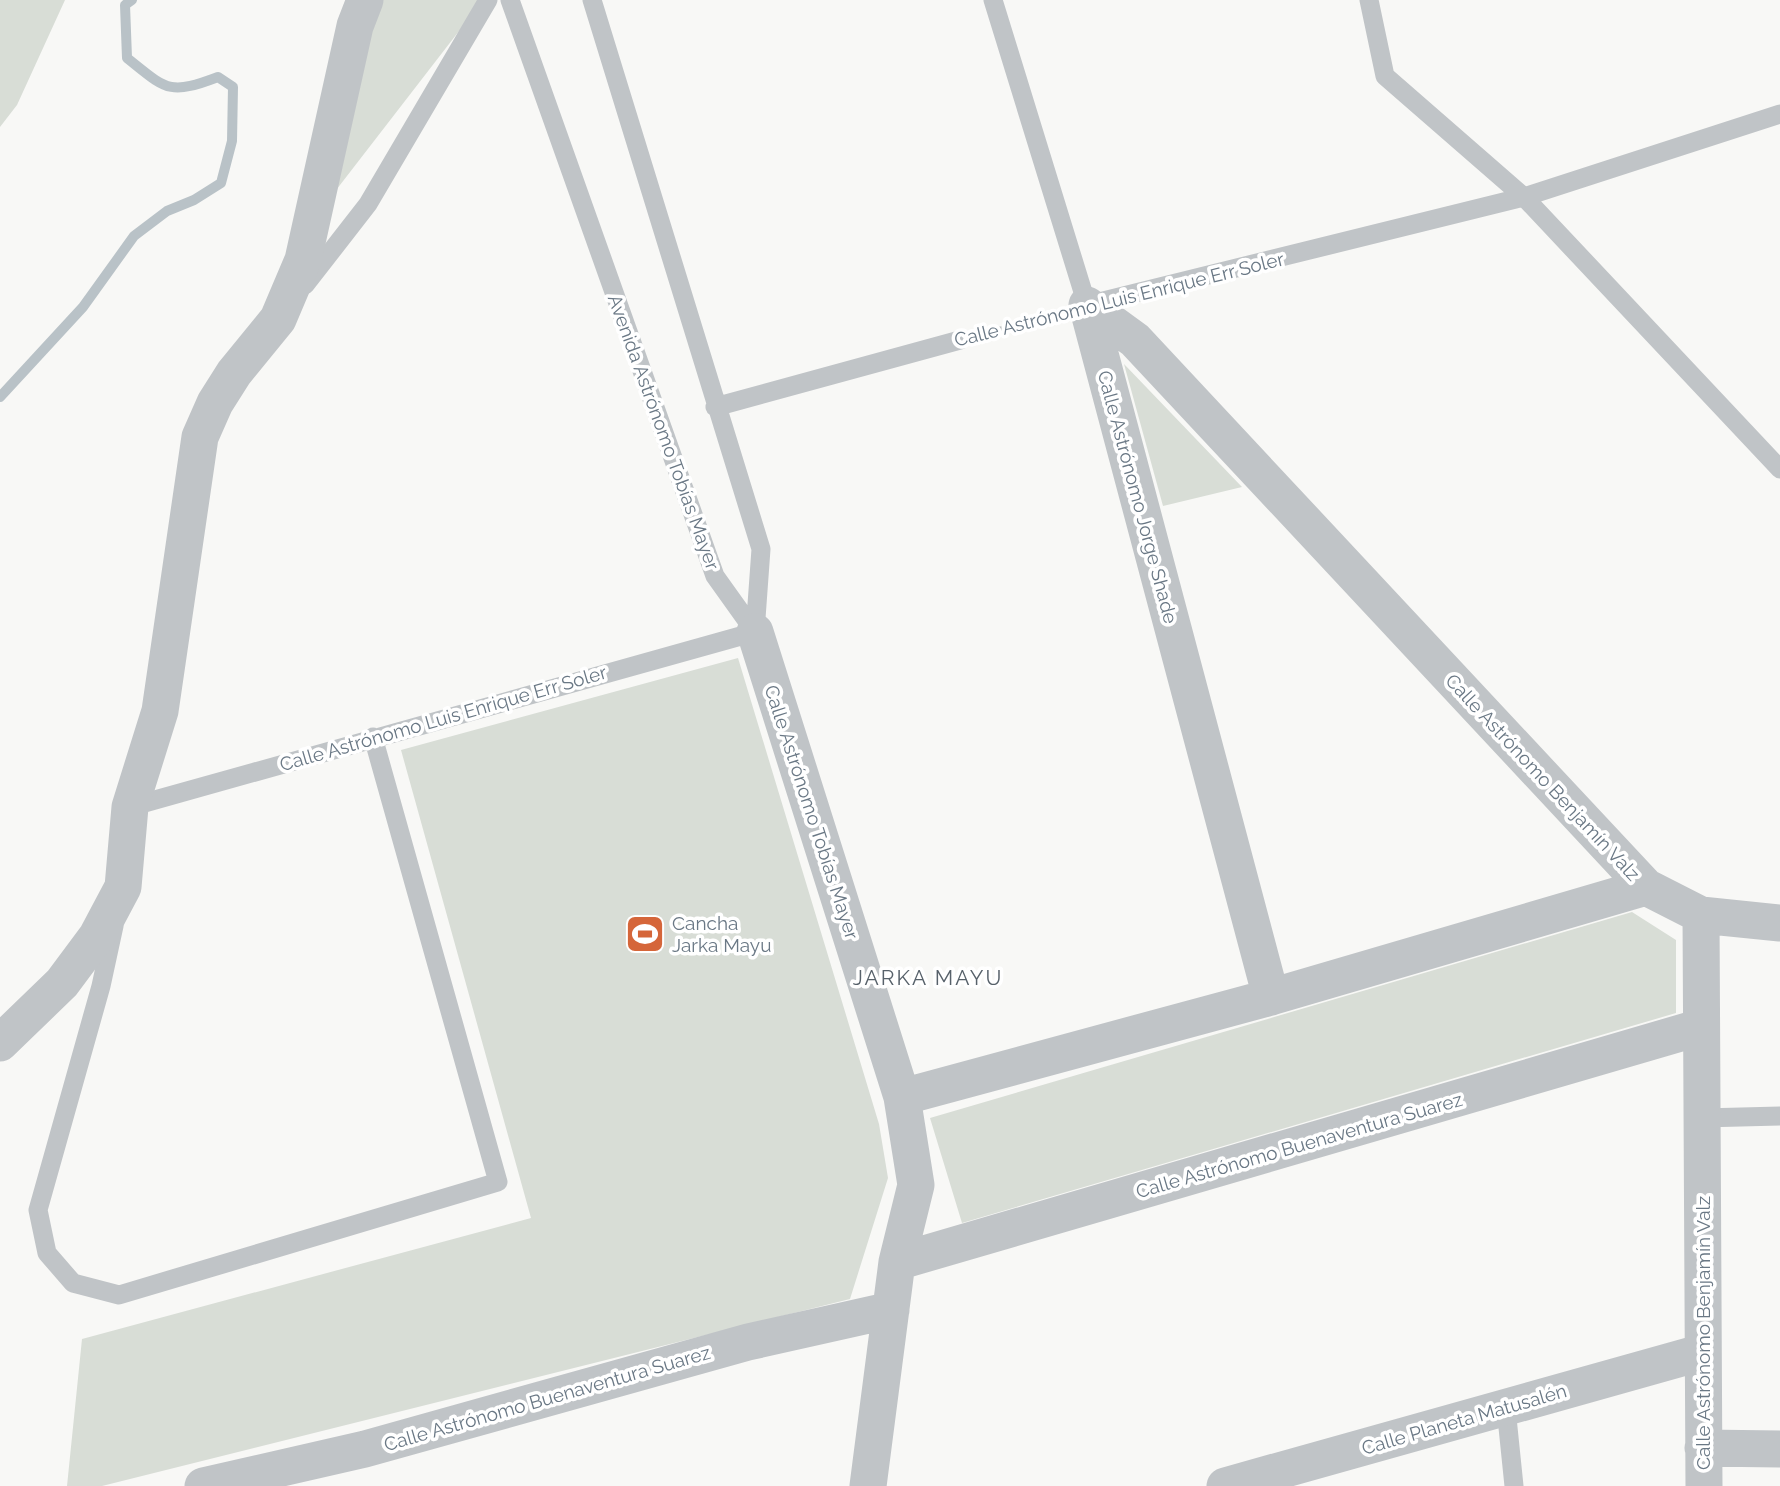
<svg xmlns="http://www.w3.org/2000/svg" width="1780" height="1486" font-family="Raleway,sans-serif">
<style>
.green{fill:#d8ddd6}
.lines{fill:none;stroke-linecap:round;stroke-linejoin:round}
.stream{stroke:#b9c2c7;stroke-width:10}
.path{stroke:#babdbf;stroke-width:4.5;stroke-dasharray:3.5 3.5;stroke-linecap:butt}
.service{stroke:#c0c4c7;stroke-width:19}
.minor{stroke:#c0c4c7;stroke-width:37}
.labels{text-anchor:middle;dominant-baseline:central;stroke-width:7;stroke-linejoin:round;paint-order:stroke}
.street-label{font-size:19px;fill:#6a7885;stroke:#fff}
.poi-label{font-size:19px;fill:#6a7885;stroke:#fff;text-anchor:start}
.neighbourhood-label{font-size:21px;letter-spacing:2px;fill:#57616a;stroke:#fff}
</style>
<rect width="100%" height="100%" fill="#f8f8f6"/>
<path class="green" d="M0,0H65L17,105L0,127Z
M379,0H483L306,229Z
M1124,364L1242,487L1163,506Z
M738,658L879,1124L888,1178L850,1299L102,1486H67L82,1339L531,1218L401,750Z
M1632,912L1676,940V1013L962,1223L930,1118Z"/>
<g class="lines">
<path class="stream" d="M0,397L83,307L134,236L167,211L194,200L221,183L232,141L233,87L218,77C168,96 166,89 127,58L125,5L132,0"/>
<path class="path" d="M985,333L1054,314"/>
<path class="service" d="M510,0L715,576L755,632
M592,0L761,549L755,632
M993,0L1087,305L1524,197L1780,114
M1369,0L1385,76L1524,197L1780,469
M305,285L368,204L488,0
M715,407L960,340
M130,807L755,632
M114,926L101,986L38,1210L47,1253L73,1283L119,1295L498,1182L373,737
M1702,1118L1780,1116
M1506,1408L1514,1486"/>
<path class="minor" d="M1087,305L1135,340L1646,887L1701,915L1780,923
M1087,305L1271,997
M755,632L902,1097L916,1185L897,1262L868,1486
M1701,915L1704,1486
M0,1043L62,983L97,936L123,887L130,807L160,711L200,437L215,403L234,373L278,319L303,260L355,26L365,0
M902,1097L1271,997L1646,887
M897,1262L1701,1027
M1703,1448L1780,1449
M203,1486L365,1449L748,1342L891,1310
M1225,1486L1703,1352"/>
</g>
<defs>
<g id="stadium-square" transform="scale(2.0125)"><rect x="-9" y="-9" width="18" height="18" rx="4" fill="#d5663a" stroke="#fff"/><path d="M0-5a6.5 5 0 1 0 0 10a6.5 5 0 1 0 0-10ZM-3.5-1.8h7v3.6h-7Z" fill="#fff"/></g>
</defs>
<g fill-rule="evenodd">
<use href="#stadium-square" x="645" y="934"/>
</g>
<g class="labels">
<g class="street-label">
<text transform="translate(1119 299) rotate(-14)">Calle Astrónomo Luis Enrique Err Soler</text>
<text transform="translate(664 432) rotate(70)">Avenida Astrónomo Tobías Mayer</text>
<text transform="translate(1138 497) rotate(75)">Calle Astrónomo Jorge Shade</text>
<text transform="translate(443 718) rotate(-16)">Calle Astrónomo Luis Enrique Err Soler</text>
<text transform="translate(1543 777) rotate(47)">Calle Astrónomo Benjamín Valz</text>
<text transform="translate(812 812) rotate(72)">Calle Astrónomo Tobías Mayer</text>
<text transform="translate(1299 1145) rotate(-16)">Calle Astrónomo Buenaventura Suarez</text>
<text transform="translate(1703 1333) rotate(-90)">Calle Astrónomo Benjamín Valz</text>
<text transform="translate(547 1398) rotate(-16)">Calle Astrónomo Buenaventura Suarez</text>
<text transform="translate(1464 1419) rotate(-16)">Calle Planeta Matusalén</text>
</g>
<g class="poi-label">
<text x="672" y="923">Cancha<tspan x="672" dy="22">Jarka Mayu</tspan></text>
</g>
<g class="neighbourhood-label">
<text x="928" y="977">JARKA MAYU</text>
</g>
</g>
</svg>
